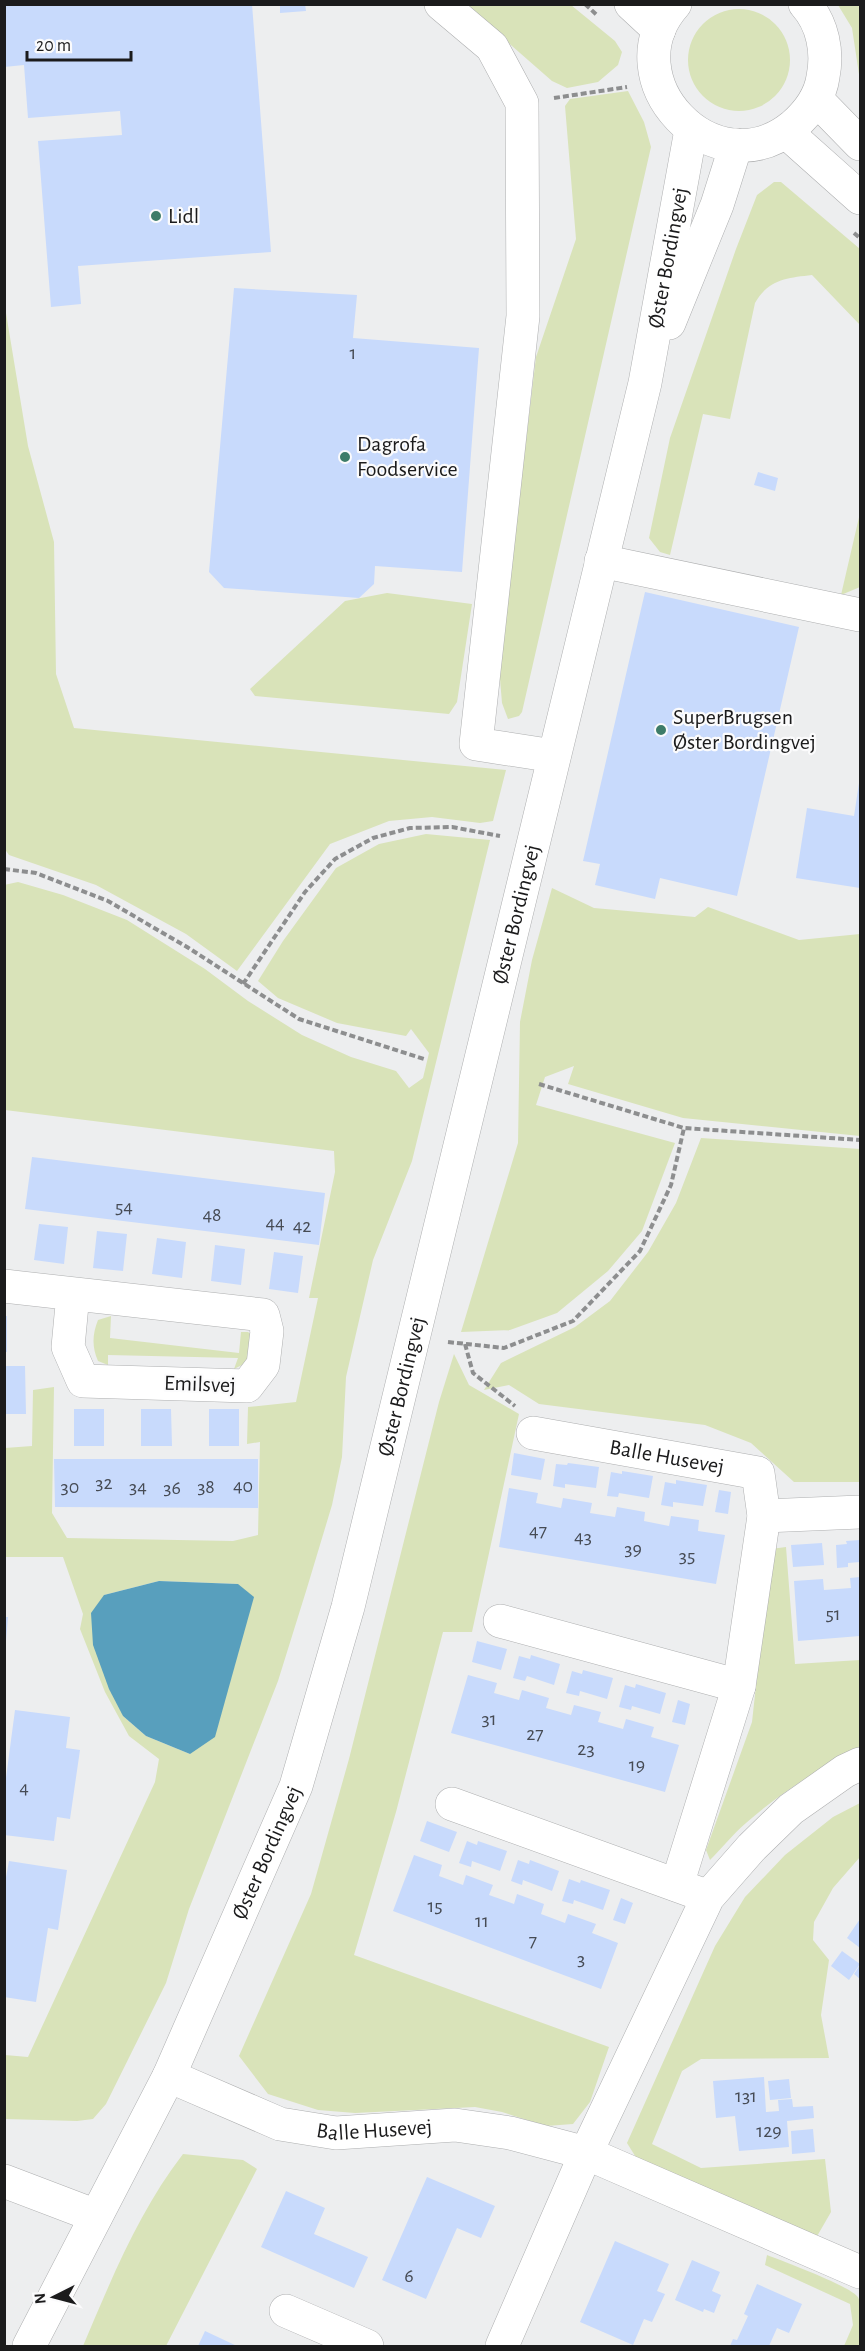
<svg xmlns="http://www.w3.org/2000/svg" width="865" height="2351" font-family="'Alegreya Sans',sans-serif">
<style>
.green{fill:#d9e3b9;fill-rule:evenodd}
.water{fill:#589fbd}
.building{fill:#c8dafc}
.lines{fill:none;stroke-linecap:round;stroke-linejoin:round}
.minor-casing{stroke:#aeafb0;stroke-width:34}
.path{stroke:#8d8e8f;stroke-width:4;stroke-dasharray:6 3;stroke-linecap:butt}
.minor{stroke:#fff;stroke-width:33}
.poi-dot{fill:#3d7c69;stroke:#fbfbfc;stroke-width:2}
.labels{text-anchor:middle;dominant-baseline:central;stroke-width:4.5;stroke-linejoin:round;paint-order:stroke}
.number-label{font-size:20px;fill:#464b54}
.poi-label{font-size:22px;fill:#1b1b1c;stroke:#fbfbfc;text-anchor:start}
.street-label{font-size:22px;fill:#1b1b1c;stroke:#fbfbfc}
</style>
<rect width="100%" height="100%" fill="#edeeef"/>
<path class="green" d="M465,5H571L615,41L622,52L618,65L598,82L567,88L552,81Z
M838,5H860V81L852,28Z
M688 60a51 51 0 1 1 102 0a51 51 0 1 1-102 0Z
M628,91L644,122L651,147L522,712L519,716L508,719L502,703L499,667L536,357L576,239L565,106L570,99Z
M774,182H781L860,249V325L812,275C787,278 769,279 755,303L730,419L703,414L670,555L660,552L649,538L670,438L736,249L757,195Z
M5,307L28,446L54,542L56,674L74,728L506,770L493,821L480,823L432,817L389,821L330,844L237,971L186,934L96,885L9,855L4,848Z
M860,513V587L841,595Z
M387,593L472,604L457,702L449,714L255,696L250,689L345,601Z
M426,834L490,840L412,1161L373,1260L346,1377L342,1457L332,1505L307,1588L278,1681L189,1909L166,1983L106,2104L93,2119L77,2121L5,2119V2055L28,2057L155,1782L159,1759L129,1736L105,1692L80,1629L83,1614L63,1557H5V1448L32,1446L33,1390L54,1387L52,1513L67,1538L233,1541L258,1535L260,1442L247,1444L248,1407L296,1402L318,1298H309L335,1172L334,1151L5,1110L4,885L18,882L63,895L127,920L205,969L248,1001L302,1035L351,1057L396,1071L409,1088L423,1078L429,1053L411,1029L406,1036L337,1023L278,998L258,981L283,941L336,868L379,844ZM159,1581L238,1584L190,1754L146,1736L123,1716L104,1595Z
M552,888L594,908L695,917L708,907L799,940L860,934V1136L683,1118L568,1084L574,1066L545,1077L536,1105L675,1143L642,1231L608,1271L557,1313L510,1330L461,1332L518,1143L520,1022L532,960Z
M701,1138L860,1149V1482H794L751,1443L705,1425L539,1404L509,1385L484,1390L501,1363L575,1327L610,1301L648,1252L676,1203Z
M111,1316L110,1338L239,1353L241,1332H248L257,1339L250,1361L234,1369L238,1358L108,1355V1365L98,1361C92,1347 92,1335 98,1320Z
M454,1354L469,1385L519,1414L472,1632H443L396,1812L354,1955L609,2047L590,2102L573,2124L546,2126L502,2112L475,2107L355,2113L318,2110L268,2094L239,2056L311,1894L349,1759L439,1402Z
M786,1547L795,1664L860,1660V1747C820,1768 780,1793 746,1823C733,1834 722,1848 710,1860L706,1850L752,1722L771,1549Z
M860,1803V1857L833,1888L814,1922L813,1940L829,1960L821,2015L829,2058L701,2059L682,2071L652,2144L701,2168L825,2159L831,2212L816,2238L642,2167L627,2143L715,1946L745,1897L785,1855L833,1817Z
M183,2154L243,2160L257,2169L166,2346H83C111,2280 139,2211 183,2154Z
M767,2255C785,2262 847,2285 857,2296C864,2303 861,2336 860,2346H844L853,2325L850,2304L765,2265Z"/>
<path class="water" d="M159,1581L238,1584L254,1597L215,1737L190,1754L146,1736L123,1716L109,1689L93,1645L91,1613L104,1595Z"/>
<path class="building" d="M4,4H252L271,252L78,266L81,304L51,307L38,141L122,135L120,111L28,118L24,65L4,67Z
M280,4H305L306,11L280,13Z
M234,288L357,295L353,338L479,348L462,572L375,566L374,584L359,598L224,588L209,572Z
M758,472L778,478L775,491L754,485Z
M645,592L799,627L737,896L660,878L655,899L595,885L600,864L583,861Z
M859,783L860,888L796,878L807,808L854,816Z
M32,1157L325,1193L319,1245L25,1209Z
M39,1224L68,1227L64,1264L34,1260Z
M97,1231L127,1234L123,1271L93,1268Z
M157,1238L186,1242L182,1278L152,1274Z
M215,1245L245,1249L241,1285L211,1281Z
M274,1252L303,1256L298,1293L269,1289Z
M4,1316H7V1352H4Z
M4,1366H25L26,1414H4Z
M74,1409H104V1446H74Z
M141,1409H171L172,1446H141Z
M209,1409H239V1446H209Z
M514,1453L545,1459L541,1480L511,1475Z
M54,1459H258V1508L55,1507Z
M568,1463L599,1467L596,1488L565,1484V1488L553,1486L556,1464L567,1465Z
M622,1471L653,1476L649,1498L619,1493L618,1497L607,1496L611,1472L622,1474Z
M676,1480L707,1485L703,1506L673,1502V1507L661,1505L665,1482L676,1484Z
M509,1488L538,1493L536,1503L561,1508L563,1498L592,1503L590,1513L615,1517L617,1507L645,1512L644,1521L669,1526L671,1516L699,1520L698,1531L725,1535L716,1584L499,1547Z
M719,1490L731,1492L728,1514L715,1512Z
M860,1540V1562L848,1563V1567L837,1568L836,1545L847,1544L846,1541Z
M822,1543L824,1565L793,1567L791,1545Z
M860,1577V1636L798,1641L794,1581L823,1579L824,1590L851,1588L850,1578Z
M4,1617H8L6,1641H4Z
M477,1641L507,1649L501,1670L472,1662Z
M531,1655L560,1664L554,1685L527,1676L525,1681L513,1678L519,1656L530,1659Z
M583,1670L613,1678L607,1699L580,1691L579,1696L566,1693L572,1671L582,1674Z
M468,1675L497,1683L494,1693L519,1700L522,1690L549,1698L546,1708L571,1715L574,1705L601,1712L598,1722L623,1729L626,1719L654,1727L651,1737L679,1745L665,1792L451,1733Z
M636,1684L666,1693L660,1714L632,1706L631,1710L619,1707L625,1685L635,1688Z
M678,1700L690,1704L685,1725L672,1722Z
M15,1710L70,1717L66,1748L80,1750L70,1819L57,1817L54,1841L4,1835V1793Z
M427,1821L457,1832L449,1852L420,1841Z
M467,1841L477,1845L478,1841L507,1851L500,1871L472,1861L471,1867L459,1863Z
M414,1855L442,1865L439,1876L463,1885L466,1875L493,1885L489,1895L514,1904L517,1894L544,1904L541,1914L565,1923L568,1914L596,1924L592,1933L618,1943L601,1989L393,1911Z
M518,1860L529,1864L530,1860L559,1871L552,1891L523,1880L522,1885L511,1881Z
M9,1861L67,1870L58,1930L48,1928L36,2002L4,1997V1888Z
M569,1879L580,1883L581,1880L610,1890L603,1910L574,1900L573,1904L562,1901Z
M621,1898L633,1903L625,1924L613,1920Z
M860,1919V1948L847,1938Z
M842,1951L860,1964L849,1980L831,1966Z
M860,1965V1979L854,1974Z
M764,2077L766,2112L779,2111L778,2100L792,2099L793,2107L813,2106L814,2118L787,2121L789,2147L739,2151L735,2116L716,2118L713,2081Z
M789,2079L791,2098L770,2100L768,2081Z
M813,2129L815,2152L792,2154L791,2131Z
M427,2177L495,2206L481,2238L457,2228L426,2299L382,2280Z
M286,2191L325,2208L314,2234L368,2257L354,2288L261,2247Z
M615,2241L669,2264L657,2291L665,2294L652,2322L644,2319L633,2345L580,2322Z
M692,2260L720,2272L712,2291L721,2295L714,2313L704,2309L703,2312L675,2300Z
M757,2284L802,2304L789,2333L777,2328L769,2346H730L733,2339L737,2340L748,2316L744,2314Z
M205,2331L237,2346H198Z"/>
<g class="lines">
<g class="minor-casing">
<g id="minor">
<path d="M441,4L492,47L522,103L523,316L476,744L554,756"/>
<path d="M631,4L659,30"/>
<path d="M675,4C608,79 714,191 793,126C808,113 820,98 823,77C828,52 823,24 805,4"/>
<path d="M816,99L860,144"/>
<path d="M786,132L860,198"/>
<path d="M669,323L717,205L736,145"/>
<path d="M601,561L860,615"/>
<path d="M4,1286L263,1315L267,1331L263,1365L247,1386L83,1381L68,1347L73,1294"/>
<path id="s1" d="M533,1433L758,1473L764,1516L739,1686L677,1885"/>
<path d="M764,1516L860,1512"/>
<path d="M500,1621L739,1686"/>
<path d="M452,1804L698,1893"/>
<path id="s2" d="M169,2076L280,2124L336,2133L455,2125L510,2133L586,2153L860,2272"/>
<path d="M4,2181L96,2216"/>
<path d="M286,2311L367,2346"/>
<path id="s3" d="M29,2346L169,2076L296,1786L348,1607L645,383L691,130"/>
<path d="M502,2346L586,2153L708,1897L752,1847L791,1809L845,1771L860,1764"/>
</g>
</g>
<path class="path" d="M585,4L598,16
M554,98L627,87
M854,233L860,238
M4,869L36,873L108,901L187,947L299,1019L424,1059
M243,984L305,892L335,859L373,838L410,828L452,827L500,836
M539,1084L684,1128L860,1140
M448,1342L504,1348L573,1321L640,1251L671,1185L684,1128
M465,1344L473,1373L515,1406"/>
<use href="#minor" class="minor"/>
</g>
<g class="poi-dot">
<circle cx="156" cy="216" r="6"/>
<circle cx="345" cy="457" r="6"/>
<circle cx="661" cy="730" r="6"/>
</g>
<g class="labels">
<g class="number-label">
<text x="353" y="353">1</text>
<text x="124" y="1207">54</text>
<text x="212" y="1215">48</text>
<text x="275" y="1223">44</text>
<text x="302" y="1226">42</text>
<text x="104" y="1483">32</text>
<text x="243" y="1486">40</text>
<text x="70" y="1487">30</text>
<text x="138" y="1487">34</text>
<text x="206" y="1487">38</text>
<text x="172" y="1488">36</text>
<text x="538" y="1531">47</text>
<text x="583" y="1537">43</text>
<text x="633" y="1549">39</text>
<text x="687" y="1556">35</text>
<text x="833" y="1614">51</text>
<text x="489" y="1719">31</text>
<text x="535" y="1734">27</text>
<text x="586" y="1749">23</text>
<text x="637" y="1765">19</text>
<text x="24" y="1788">4</text>
<text x="435" y="1906">15</text>
<text x="482" y="1921">11</text>
<text x="533" y="1941">7</text>
<text x="581" y="1959">3</text>
<text x="746" y="2096">131</text>
<text x="769" y="2131">129</text>
<text x="409" y="2276">6</text>
</g>
<g class="poi-label">
<text x="168" y="216">Lidl</text>
<text x="357" y="444">Dagrofa<tspan x="357" dy="25">Foodservice</tspan></text>
<text x="673" y="717">SuperBrugsen<tspan x="673" dy="25">Øster Bordingvej</tspan></text>
</g>
<g class="street-label">
<text stroke="none"><textPath href="#s3" startOffset="2194">Øster Bordingvej</textPath></text>
<text stroke="none"><textPath href="#s3" startOffset="1520">Øster Bordingvej</textPath></text>
<text transform="translate(200 1384) rotate(2)">Emilsvej</text>
<text stroke="none"><textPath href="#s3" startOffset="1034">Øster Bordingvej</textPath></text>
<text stroke="none"><textPath href="#s1" startOffset="136">Balle Husevej</textPath></text>
<text stroke="none"><textPath href="#s3" startOffset="548">Øster Bordingvej</textPath></text>
<text stroke="none"><textPath href="#s2" startOffset="216">Balle Husevej</textPath></text>
</g>
</g>
<rect width="865" height="2351" fill="none" stroke="#1b1b1c" stroke-width="12"/>
<g transform="translate(54 2297) rotate(264)" stroke="#fbfbfc" stroke-width="4.5" paint-order="stroke">
<path d="M0-4.5L10 22L0 15L-10 22Z" fill="#1b1b1c"/>
<text y="-9" font-size="16" font-weight="bold" text-anchor="middle" fill="#1b1b1c">N</text>
</g>
<path d="M27 51v9h104v-9" fill="none" stroke="#1b1b1c" stroke-width="3"/>
<text x="36" y="51" font-size="18" fill="#1b1b1c" stroke="#fbfbfc" stroke-width="4.5" paint-order="stroke">20 m</text>
</svg>
